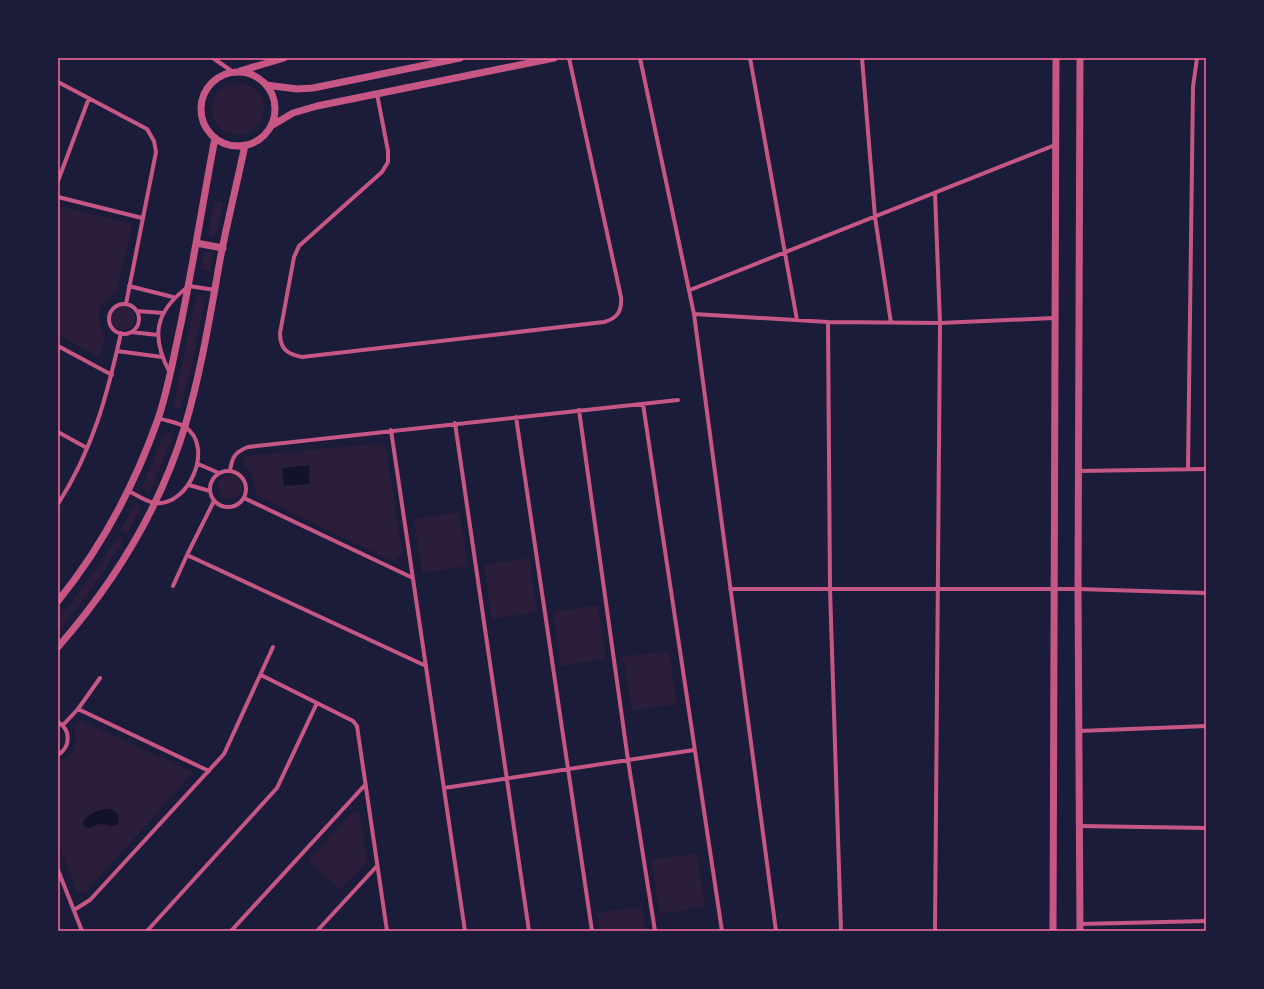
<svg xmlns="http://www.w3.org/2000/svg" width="1264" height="989" font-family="Jost,sans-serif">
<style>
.green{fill:#2a1e3b}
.water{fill:#12122b}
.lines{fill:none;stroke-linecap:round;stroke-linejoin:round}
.minor{stroke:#c65784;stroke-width:4}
.tertiary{stroke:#c65784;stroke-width:7}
.neatline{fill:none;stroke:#ff6b9d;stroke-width:1.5}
</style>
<rect width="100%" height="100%" fill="#1b1b3a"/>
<path class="green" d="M212 109a26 26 0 1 1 52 0a26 26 0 1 1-52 0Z
M214,201L223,203L216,236L213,238L210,237L208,233Z
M58,206L132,224L117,293C97,305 95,315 105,336L100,358L58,335Z
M207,251L213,254L210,271L201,269L204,253Z
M196,296L205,298L192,366L180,409L173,407Z
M111 318a12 12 0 1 1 24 0a12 12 0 1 1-24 0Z
M165,432L172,435V438L151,490L148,492L142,487Z
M385,443L403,555L392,561L256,495C255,481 251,473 242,462L245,456Z
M218 487a12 12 0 1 1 24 0a12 12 0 1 1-24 0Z
M137,504L142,507L127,534L120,530L135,505Z
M459,512L468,566L422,573L414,519Z
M118,536L124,539L98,580L61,629L58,630V620L89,579Z
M529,558L537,612L492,619L484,565Z
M598,605L606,659L561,666L553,612Z
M669,651L677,704L632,711L623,657Z
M80,720L193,772L86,892L78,894L58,842V762C76,754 77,744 74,725Z
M354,811L360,814L367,859L365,864L340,890L308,860Z
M697,853L705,907L660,914L651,860Z
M642,906L646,931H600L597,913Z"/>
<path class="water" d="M309,465L310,484L284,486L282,468Z
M104,809C113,808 119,812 119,821C114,830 109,824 101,824C96,824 93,827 89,828L84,827L83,823C86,815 96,811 104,809Z"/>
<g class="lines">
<path class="minor" d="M213,58L233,72
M640,58L694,314L776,931
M750,58L797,320
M862,58L875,217L891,323
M58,82L147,129L154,141L156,152L126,304
M377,94L388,151V162L382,172L299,246L294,257L280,333C280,349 287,354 302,357L604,322C618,318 622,311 621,297L569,58
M58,181L89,98
M935,193L940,323L935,931
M58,197L142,218
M129,286L173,297
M690,290L1055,145
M109 319a15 15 0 1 1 30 0a15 15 0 1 1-30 0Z
M137,311L163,313
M694,314L828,322L940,323L1054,318
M828,322L830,589L841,931
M131,332L158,335
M58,346L112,375
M117,351L162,357
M170,373C150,336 155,311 189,286L215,290
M643,404L722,931
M579,410L628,760L655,931
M516,417L592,931
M455,423L529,931
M391,430L465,931
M58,432L87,448
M198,464L219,473
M1188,469L1193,87L1197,58
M210 489a18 18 0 1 1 36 0a18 18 0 1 1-36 0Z
M230,471C232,457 235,452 248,447L678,400
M1078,471L1206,469
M189,485L210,491
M127,490C135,494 146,502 155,503C189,507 215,446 185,427C178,422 166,421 158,418
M244,498L413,578
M58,504C93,449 107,396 121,333
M187,555L426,666
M173,586L187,555L214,501
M730,589H1078L1206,593
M261,675L353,721L357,726L387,931
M78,709L209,771
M58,722C71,730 71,746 58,755
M63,725L78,709L100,678
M1079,731L1206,726
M444,788L694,750
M1080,826L1206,828
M58,870L82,931
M74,910L90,900L224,754L273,647
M1080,924L1206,921
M147,931L277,788L317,703
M231,931L365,785
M317,931L377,866"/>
<path class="tertiary" d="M1080,58L1078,589L1080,931
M240,71L284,58
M201 109a37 37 0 1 1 74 0a37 37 0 1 1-74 0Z
M266,85L297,89L313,88L460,58
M271,126L293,113L317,106L554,58
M196,243L223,248
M58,601C101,548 135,484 158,419C168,390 173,359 180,328C193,265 203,201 215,138
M58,647C114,583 160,508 185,426C201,372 210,316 220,260C227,222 237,184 245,145
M1053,931L1056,58"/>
</g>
<rect width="1264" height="989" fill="none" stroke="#1b1b3a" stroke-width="118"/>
<rect x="59" y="59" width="1146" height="871" class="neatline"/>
</svg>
